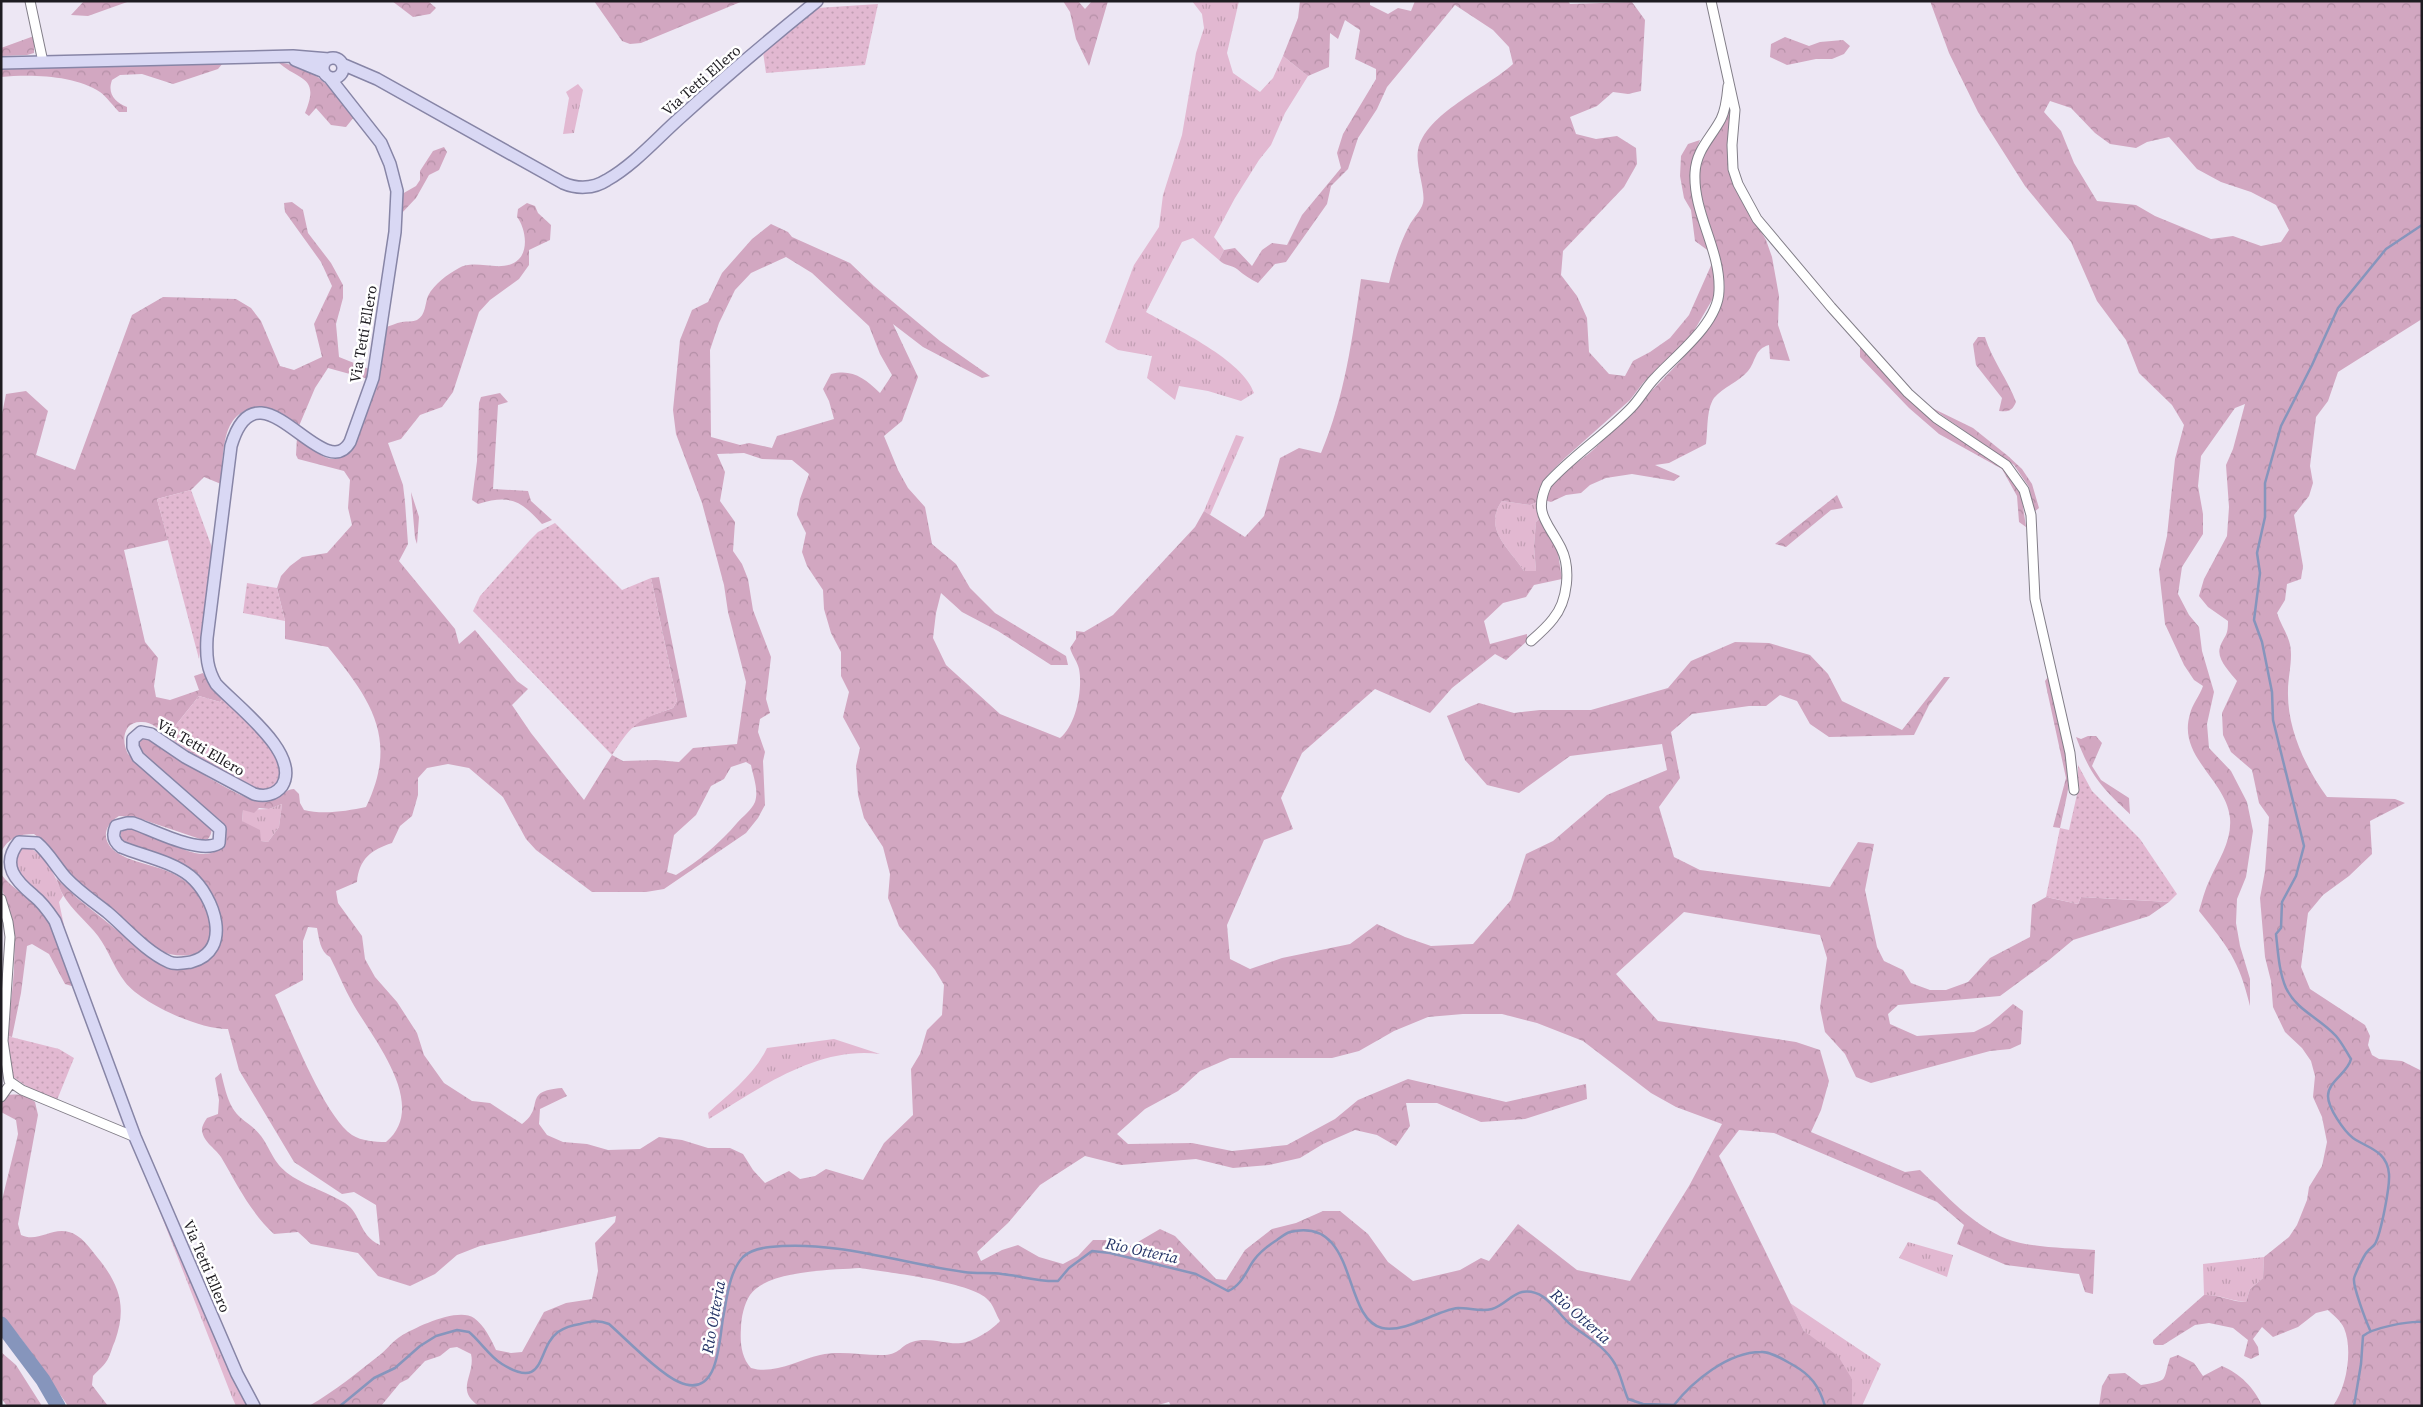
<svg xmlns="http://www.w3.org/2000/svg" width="2423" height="1407" font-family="'Source Serif 4',serif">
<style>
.grass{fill:url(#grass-tufts)}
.forest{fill:url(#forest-crowns);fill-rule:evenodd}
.garden{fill:url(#garden-dots)}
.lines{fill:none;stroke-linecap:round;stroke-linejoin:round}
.stream{stroke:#8695bc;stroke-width:2.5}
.river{stroke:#8695bc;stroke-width:15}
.minor-casing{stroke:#827e88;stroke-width:11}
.major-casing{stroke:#8785a6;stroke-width:14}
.minor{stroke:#fff;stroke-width:9}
.major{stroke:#d9d8f4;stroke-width:11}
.labels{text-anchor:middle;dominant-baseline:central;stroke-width:5;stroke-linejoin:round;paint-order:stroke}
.street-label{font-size:15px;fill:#1e1c21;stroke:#fff}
.water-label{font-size:16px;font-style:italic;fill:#233366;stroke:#fff}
</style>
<defs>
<pattern id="grass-tufts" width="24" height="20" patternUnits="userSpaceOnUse" patternTransform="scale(1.25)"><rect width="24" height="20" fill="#e2b8d1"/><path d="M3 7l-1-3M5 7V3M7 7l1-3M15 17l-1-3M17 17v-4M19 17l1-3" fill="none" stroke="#c19eb3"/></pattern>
<pattern id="forest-crowns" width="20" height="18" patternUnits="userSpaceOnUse" patternTransform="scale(1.25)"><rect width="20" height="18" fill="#d2a7c1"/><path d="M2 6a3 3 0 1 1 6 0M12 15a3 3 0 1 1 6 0" fill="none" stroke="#b48fa6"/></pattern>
<pattern id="garden-dots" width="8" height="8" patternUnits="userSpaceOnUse" patternTransform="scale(1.25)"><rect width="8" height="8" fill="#e2b8d1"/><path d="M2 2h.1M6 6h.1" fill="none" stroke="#c19eb3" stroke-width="1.8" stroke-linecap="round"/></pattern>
</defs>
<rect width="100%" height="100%" fill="#ede7f4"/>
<path class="grass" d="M1192,1H1239L1227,53L1233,73L1260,92L1273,78L1283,56L1308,76L1285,113L1271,145L1259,160L1235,198L1214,237L1224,250L1219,260L1193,238L1182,242L1146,312C1176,329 1243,360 1254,393L1241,401L1208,391L1179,386L1175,400L1147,378L1152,356L1118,350L1105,342L1134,265L1159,227L1163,195L1182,135L1196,53L1204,28L1202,14Z
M578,84L583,90L574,133L563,134L569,98L566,92Z
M1236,435L1244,437L1210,515L1204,511Z
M1502,501L1530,505L1537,502L1540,518L1536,522L1534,546L1536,571H1524C1510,549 1482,529 1502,501Z
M282,804L279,827L268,842L261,841L242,821L243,810L269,809Z
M26,847C47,853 56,878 63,896L59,902L65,930L55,912L20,879L12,855L21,848Z
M834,1039L880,1054C817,1046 760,1088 709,1119L708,1113C730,1093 754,1075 767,1048Z
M158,1207L237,1385L248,1406H236L232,1397Z
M1908,1242L1953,1255L1947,1277L1899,1258Z
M2264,1257L2263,1278L2250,1289L2246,1302C2231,1301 2219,1294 2204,1295L2203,1264Z
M1790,1303L1881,1364L1862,1406H1852V1379L1820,1344L1804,1331Z"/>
<path class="forest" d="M84,1H130L88,16L71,15Z
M392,1H428L436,8L430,14L413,17Z
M594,1H743L641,43L630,44L622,41Z
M1063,1H1078L1085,9L1092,1H1108L1089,66L1076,39L1070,12Z
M1300,1H1370V5L1388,14L1398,8L1411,11L1415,1H1568L1570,4L1632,2L1645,20L1641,91L1628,94L1613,92L1597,106L1570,117L1576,134L1596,139L1617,136L1636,148L1637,164L1624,187L1563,251L1561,275L1577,296L1587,318L1589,352L1609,374L1625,376L1633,361L1650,352L1670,338L1689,315L1713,261L1715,295L1691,336L1643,383L1630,400L1566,457L1548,475L1539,489L1537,502L1530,505L1502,501C1482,529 1510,549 1524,571H1536L1534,546L1536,522L1540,518L1558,553L1562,579L1534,585L1526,597L1503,603L1484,621L1490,644L1527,634V641L1506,660L1495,654L1452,688L1430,713L1375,689L1302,753L1281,798L1293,829L1264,840L1227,925L1230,959L1250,969L1282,958L1350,944L1377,924L1405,937L1431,946L1473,944L1511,900L1526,854L1553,841L1607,795L1667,770L1662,744L1570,756L1519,793L1487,785L1465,760L1447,716L1479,703L1514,713L1540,710H1591L1668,688L1691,661L1735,642L1769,643L1810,655L1828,674L1842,701L1902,730L1944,677H1950L1929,705L1914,735L1829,737L1810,724L1797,701L1780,695L1766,706H1749L1692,714L1671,732L1680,778L1659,807L1674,857L1700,870L1830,887L1858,842L1874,844L1865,890L1877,947L1884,961L1903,970L1911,983L1930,990H1946L1968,982L1990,958L2030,937L2032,905L2046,897L2078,904L2081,897L2169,902L2149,916L2073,940L2049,960L2000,996L1898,1005L1888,1014L1890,1024L1917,1036L1974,1032L1990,1024L2013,1004L2023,1011L2021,1044L2010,1049L1990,1051L1871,1083L1856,1077L1845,1054L1825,1032L1820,1008L1827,958L1820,935L1684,912L1616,974L1658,1021L1796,1042L1820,1050L1829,1081L1821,1110L1811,1132L1905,1172L1920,1170C1946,1195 1972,1225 2007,1239C2030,1248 2070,1248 2095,1250L2093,1294L2085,1292L2079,1274L2006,1265L1957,1244L1964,1225L1937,1202L1774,1133L1739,1130L1719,1156L1804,1331L1838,1356L1852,1379V1406H1171L1169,1402L1154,1406H479C454,1390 476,1375 471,1354L457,1347L450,1348L440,1356L425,1361L408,1379L400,1383L381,1406H309C335,1391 358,1372 381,1354C388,1348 394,1340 401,1336C416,1327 458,1307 474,1318C484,1325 491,1339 496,1350L511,1353L522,1352L544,1312L566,1303L592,1299L598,1271L595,1243L615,1222L616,1216L480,1246L457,1255L435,1274L410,1286L378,1276L358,1253L311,1244L298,1232L274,1234C250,1212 237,1184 221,1157C215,1148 202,1141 202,1129C202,1126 205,1121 207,1118L218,1114L219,1100L215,1078L221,1073C225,1088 228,1107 241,1118C248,1124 255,1128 261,1136C273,1153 273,1164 293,1177C309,1187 329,1193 345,1203C362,1214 358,1235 380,1245L376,1205L354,1192L342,1194L294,1162L239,1070L228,1029C201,1030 142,1004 125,982C114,968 109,951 98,936C88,923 72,910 63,895C60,890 58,883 56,878L77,898L144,952L189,967L221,928L216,903L208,890L121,841V832C147,814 202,882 226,840L225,827L220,820L145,757L136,745L140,737C154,739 165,750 177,758C193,768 245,802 263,802C276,802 282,790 294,789L299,794L300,803L304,810C323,815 347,811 366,807C399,739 371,700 328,647L285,639V621L277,588L281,576L290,566L302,557L327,553L352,525L348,508L350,480L344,471L298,459L296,455L297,437C316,452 337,475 353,443L384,328C390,326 396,323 402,322C407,321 413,322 417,320C426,315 425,303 428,296C434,284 448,274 459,268C476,258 503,275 519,259C529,249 525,227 517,217L518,209L527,203L535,206L538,213L551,225L550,240L529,250V265L519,279L490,300L479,312L453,392L442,407L420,415L401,439L388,443L403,485L405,502L408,544L399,561L455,629L459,644L475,630L517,681L528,689L512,705L531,733L584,800L612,755L623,761L656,760L679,762L693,748L737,744L746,682L728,612L724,585L702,503L676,434L673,410L680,340L692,310L708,302L722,273L752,239L771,224L788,232L792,237L850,263L874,286L940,341L990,376L982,378L923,347L893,324L918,377L902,421L884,436L898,470L908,488L925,507L932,544L956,564L970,588L995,613L1066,656L1068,665H1051L998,631L962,612L941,593L936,613L933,638L946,665L1000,714L1060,738C1076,726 1083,689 1079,669C1078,663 1072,655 1070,648L1076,639V631L1084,632L1113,615L1195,527L1204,511L1245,537L1264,516L1280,458L1299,448L1321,453C1345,396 1352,340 1361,279L1389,283C1394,263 1399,245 1409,226C1413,218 1421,211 1423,203C1426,192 1415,164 1418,150C1425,114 1487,88 1513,64L1509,47L1493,30L1455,5L1387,87L1377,109L1358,138L1348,169L1331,186L1327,204L1286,262L1275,264L1258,283C1250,279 1244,275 1237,269C1232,265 1225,266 1219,260L1224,250L1235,248L1252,266L1262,250L1272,243L1287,245L1302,215L1341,168L1337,153L1343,134L1376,79V69L1355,59L1360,30L1345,20L1338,39L1330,33L1329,67L1308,76L1283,56L1298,18ZM786,257L812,273L869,326L880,354L892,375L880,393C864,378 853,369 831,374L823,389L829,401L834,419L777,436L772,448L749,443L740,445L711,437L710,350L719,323L735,290L751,273ZM744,453L762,459L792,460L809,474L800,499L797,515L806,533L802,552L807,566L823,590L824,609L831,633L841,652V676L849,692L843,717L860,748L856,766L858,795L864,818L883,847L890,874L888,898L899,926L935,970L944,985L942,1015L927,1030L920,1054L911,1069L913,1115L884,1143L863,1180L826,1169L815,1176L800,1179L789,1171L765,1183L753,1170L743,1154L730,1148H708L682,1140L659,1137L640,1149L608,1150L587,1144L563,1142L547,1135L539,1124L540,1109L567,1096L562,1088C521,1091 546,1107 522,1124L490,1103L472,1101L444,1083L424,1055L417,1033L397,1002L375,977L365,959L362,936L338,903L336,891L357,882C359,859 371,850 392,843L400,826L412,816L418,795V778L427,768L448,764L469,768L503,797L526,839L536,850L592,892H646L664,889L746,833L758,818L765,805L763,761L765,752L758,732L760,719L770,713L766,699L771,657L753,610L748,579L742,564L733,551L735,522L720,501L725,472L717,454ZM746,762L751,765C753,776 759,790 755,802C751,811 743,816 737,823C720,843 699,861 676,875L667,872L674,835L696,815L711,786L724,779L731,767ZM282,804L279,827L268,842L261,841L260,830L242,821L243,810L254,813L259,808L269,809ZM308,927L317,928C319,938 320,952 330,957C338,972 344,988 352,1002C372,1038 430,1105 386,1142C374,1142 362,1141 352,1135C324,1116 290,1027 275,995L303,980V941ZM1463,1014H1502L1537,1023L1583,1041L1651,1093L1676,1107L1722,1124L1689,1186L1630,1281L1577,1270L1518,1224L1489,1261L1481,1258L1460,1270L1413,1281L1388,1262L1368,1234L1340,1211H1323L1296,1223L1272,1229L1245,1250L1226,1280L1216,1279L1175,1236L1160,1229L1131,1246L1107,1240H1093L1078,1256L1063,1264L1039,1257L1018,1245L1002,1250L981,1261L977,1252L1008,1223L1040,1185L1085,1156L1121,1165L1196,1159L1233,1168L1269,1165L1300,1158L1323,1144L1355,1130L1377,1135L1396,1146L1410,1126L1406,1103H1437L1481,1122L1525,1119L1587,1099L1586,1084L1506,1102L1408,1079L1358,1100L1335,1119L1287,1145L1232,1151L1192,1143L1128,1144L1117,1134L1145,1109L1178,1091L1200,1071L1230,1058H1332L1359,1051L1394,1031L1428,1017ZM860,1268C884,1272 976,1282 989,1301C994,1306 996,1315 1000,1321C992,1330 973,1342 961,1343C947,1345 928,1336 912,1342C900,1346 900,1354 885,1355C864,1356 841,1350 820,1355C798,1360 774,1375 751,1368C741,1357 740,1342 741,1328C741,1318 744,1304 750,1295C767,1270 832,1270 860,1268Z
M1930,1H2422V319L2338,372L2328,401L2316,417L2310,466L2313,483L2309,496L2294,515L2303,566L2301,579L2287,584L2285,600L2277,613C2280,623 2286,631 2289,641C2294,656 2288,675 2288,691C2287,728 2305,767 2327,797L2395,799L2405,803L2370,821L2372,854L2349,876L2323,895L2308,913L2301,967L2310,989L2365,1025L2370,1036L2368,1045L2372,1055L2379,1059L2402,1061L2422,1071V1406H2333C2347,1387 2353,1349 2344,1328C2341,1321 2333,1315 2328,1310L2316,1313L2298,1327L2273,1337L2262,1327L2253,1339L2258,1347L2259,1355L2251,1359L2244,1356L2248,1340L2233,1328L2209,1323L2195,1325L2163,1345H2155L2153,1343V1340L2204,1295C2219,1294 2231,1302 2246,1302L2250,1289L2263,1278L2264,1257L2289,1237L2297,1225L2307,1200L2309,1187L2322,1166L2327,1142L2322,1117L2313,1097L2315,1076L2311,1061L2302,1048L2285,1032L2273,1007L2271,981L2265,957L2260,898L2265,871L2269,817L2259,803L2252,770L2231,752L2223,735L2222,713L2237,681C2230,672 2216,659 2220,647C2225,634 2228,637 2228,621L2208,607L2199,596L2204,579L2227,536L2229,507L2226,465L2233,449L2245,404L2235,408L2201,456L2198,486L2203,514V534L2182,567L2178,594L2189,615L2199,627L2202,651L2214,692L2207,724L2209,748L2231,771L2247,802L2253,831L2246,877L2237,899L2236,923L2240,946L2250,979V1006C2239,960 2228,947 2199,911C2202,901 2205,889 2210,879C2219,859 2232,841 2230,818C2226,779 2177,757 2190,714C2192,705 2200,695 2203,686L2194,680L2184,665L2165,624L2159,570L2167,536L2175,459L2184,425L2172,405L2139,373L2126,340L2097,301L2071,242L2025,186L1978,112L1949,53ZM2050,101L2071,108L2095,133L2110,144L2136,148L2147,142L2169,137L2197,169L2221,182L2251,192L2276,205L2289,230L2281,242L2261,246L2233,236L2211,239L2155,216L2136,205L2097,201L2074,163L2061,131L2044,112Z
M34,36V53L27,55L1,56V48Z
M1785,37L1809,46L1820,42L1843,40L1850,46L1844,54L1832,59H1816L1787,65L1770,57L1771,44Z
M278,62C320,70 328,85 354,117L346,127L331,125L316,108L309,116L305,113C321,75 298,81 278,62Z
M223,63L218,69L173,84L142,74L120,75L112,80C107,94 115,102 127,107V112H119C113,106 107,97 100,92C75,75 30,74 1,77V67Z
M1730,107L1728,164L1734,185L1766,240L1772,257L1779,296L1778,325L1790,361L1770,359L1769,345C1754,349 1756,362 1748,371C1739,382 1723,387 1714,398C1706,410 1708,431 1706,444L1669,463L1655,465L1680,476L1674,481L1632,474L1606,478L1590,485L1581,493L1566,495L1551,502L1544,500C1552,476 1577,465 1594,449C1618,426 1640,403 1663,379C1685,356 1707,334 1721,304C1736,272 1695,206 1699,167C1701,146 1722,127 1730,107Z
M1700,140L1693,158L1691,174L1710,252L1695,241L1691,210L1684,198L1680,176L1681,156L1688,144Z
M444,147L447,152L439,170L429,175L416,198L401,214L402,194L416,186L420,180V171L433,151Z
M292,202L303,210L308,233L331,263L343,285V298L336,324L339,357L369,369L368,379L328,368L315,388L299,426C270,406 234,396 225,441C222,455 222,470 221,484L204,477L191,490L157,499L168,540L124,550L145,642L158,658L154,686L156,697L170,700L199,690L194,676L203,673L211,686L223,698L220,702L199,696L167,736C160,730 152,722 142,722C123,721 121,741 128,754L208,821C212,828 213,833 208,839L203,840L135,817L119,816C102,826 101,843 119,854C140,866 164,865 185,881C189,883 195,886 198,890C201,894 203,902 205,907C210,919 214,927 209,940C202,960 175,957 160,951L75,882L42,840L34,834C19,834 8,838 1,852V419L6,394L26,391L48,411L36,455L75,470L132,315L163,297L236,299L251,308L261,321L280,366L294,370L322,357L314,324L332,286L321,262L285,212L284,203Z
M1978,337H1985C1992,360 2008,380 2016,402C2012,411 2009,412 1999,411L2002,398L1976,365L1973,344Z
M1860,346L1912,403L1931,419L2006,469L2021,493L2026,527L2019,522L2017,496L2002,469L1939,434L1909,408L1860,357Z
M500,393L508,402L498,405L493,489L528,491L531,501L552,520L542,524C521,501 511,494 478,504L472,500L477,461L479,403L481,397Z
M1930,407L1973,428L2008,456L2022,469L2032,484L2039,508L2034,512L2029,487L2014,465Z
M411,492L419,517L417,544L415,538Z
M1837,495L1843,508L1831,510L1786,547L1775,544Z
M659,577L687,717L630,728L644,718L673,708L677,701L651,578Z
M2048,677C2055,703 2072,756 2069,783C2067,798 2063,813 2060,828L2053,827L2066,778L2045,681Z
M2088,736H2096L2102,743L2092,766L2101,780L2129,798L2130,814C2100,786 2091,776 2076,737L2081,739Z
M1,874C11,888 27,895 39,908C57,929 65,961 75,987L65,984L49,954L32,944L27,946L21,993L12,1037L7,1036C10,1005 16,973 14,942C13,918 1,898 1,874Z
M5,1095C17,1094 25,1094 35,1102L38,1115L18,1224L21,1235C38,1243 51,1227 69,1232C81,1235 90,1248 97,1257C120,1285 127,1307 115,1341C112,1347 110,1357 106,1362C103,1367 97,1371 93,1376L92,1385L108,1406H68L20,1337L1,1316V1204L16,1143L18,1134L16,1120L1,1112V1101Z
M1,1352L16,1365L42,1406H7L1,1398Z
M2178,1355L2194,1363L2203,1376L2222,1366C2239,1373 2255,1388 2262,1406H2099L2102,1386L2109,1374L2125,1373L2141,1385C2170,1380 2162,1382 2170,1358Z"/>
<path class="garden" d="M878,4L865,65L766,73L763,52L817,8Z
M191,490L214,553L199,659L157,499Z
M555,523L622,590L651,578L677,701L673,708C636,721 634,722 612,755L473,611L480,596L530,540L538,532Z
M247,583L277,588L285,621L243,613Z
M199,696L220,702L223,698C237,712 280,748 281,768C281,773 279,779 278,784L266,791L256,789L197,757L167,736Z
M2078,765L2092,791L2140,839L2177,894L2169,902L2081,897L2078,904L2046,897L2060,828L2069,830L2078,790Z
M7,1036L59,1049L74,1058L57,1100L29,1088L13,1077Z"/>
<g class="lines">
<path class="stream" d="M2370,1330C2366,1321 2353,1287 2354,1279C2354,1276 2364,1255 2367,1252C2369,1249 2373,1247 2375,1244C2381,1233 2390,1187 2389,1174C2387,1150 2367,1148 2353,1138C2344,1131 2328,1108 2328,1096C2328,1081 2348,1073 2351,1059C2346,1051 2342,1043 2336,1036C2320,1018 2297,1011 2286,988C2279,972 2278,952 2276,934L2281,928L2282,902L2296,876L2304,846L2273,720L2272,692L2262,642L2254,620L2260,573L2257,553L2265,517V483L2281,426L2312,365L2338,308L2386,249L2422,225
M340,1406L374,1378L395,1368L420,1346L436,1336L457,1330L469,1332C480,1341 490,1357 502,1364C547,1392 536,1348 558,1332C564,1328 573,1325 580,1324C591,1321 599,1320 609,1324C626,1339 660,1374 679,1382C719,1400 719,1341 723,1318C727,1298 729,1272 743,1257C749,1251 761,1248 770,1247C835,1240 901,1263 964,1272C977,1274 990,1272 1002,1274C1022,1276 1038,1282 1058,1281L1069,1268L1092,1251L1110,1253L1196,1274L1228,1291C1242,1285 1246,1271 1254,1260C1260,1252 1269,1245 1277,1240C1281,1237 1286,1233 1290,1232C1359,1216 1341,1318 1382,1328C1400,1332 1424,1319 1440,1313C1446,1311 1453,1308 1458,1308C1470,1308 1481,1312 1492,1309C1503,1306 1512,1294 1522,1292C1545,1288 1556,1312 1570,1324C1586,1337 1604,1345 1615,1364C1621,1375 1623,1388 1628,1399L1643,1404L1674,1405C1693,1381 1728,1352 1761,1352C1770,1351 1784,1360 1793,1365C1811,1375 1819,1386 1825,1406
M2354,1406L2361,1364L2363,1336C2372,1328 2408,1321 2422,1322"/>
<path class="river" d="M1,1324L43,1380L58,1406"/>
<g class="minor-casing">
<path id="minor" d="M30,1L43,62
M1711,1L1735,110L1732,145L1733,169L1738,184L1757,219L1831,307L1908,393L1936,418L2006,465L2024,490L2031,515L2035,599L2070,753L2074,790
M1531,641C1539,634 1547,627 1553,619C1568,601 1571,568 1561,548C1548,522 1533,514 1547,484C1572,456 1605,435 1631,408C1640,399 1646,387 1655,378C1675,356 1718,324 1719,291C1721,250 1693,214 1695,173C1696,150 1711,138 1721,119C1726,109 1727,97 1728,86
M1,899L8,922L10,937L3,1041L9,1081L22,1090L135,1137
M1,1097L11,1083"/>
</g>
<g class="major-casing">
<path id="major" d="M323 68a10 10 0 1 1 20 0a10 10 0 1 1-20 0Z
M295,60L324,72
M1,63L293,56L329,59
M342,64L377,79L563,183C577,189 593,189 607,180C635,164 658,137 682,116C726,76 771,38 817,1
M254,1406L237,1374L135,1137L55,921C49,912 43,903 34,896C16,881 0,865 19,842L37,843C49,853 56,867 66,878C78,891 93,901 107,912C126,928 145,951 169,962C175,965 184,963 191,962C234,951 214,896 190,876C171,861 143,856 121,847C113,841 112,835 116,826L127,823H133C153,830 200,855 219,843L220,829L138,757L133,747V739L141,732L151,734L185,757L254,794C264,797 275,795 282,786C302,754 236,706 216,684C207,669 206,656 207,638L231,446C258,354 323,488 350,442L373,378L395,232L397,191L390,164L381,143L329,77"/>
</g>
<use href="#minor" class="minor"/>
<use href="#major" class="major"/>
</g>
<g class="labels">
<g class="street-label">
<text transform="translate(701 80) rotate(-41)">Via Tetti Ellero</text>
<text transform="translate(363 334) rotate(-80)">Via Tetti Ellero</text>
<text transform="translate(201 747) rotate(30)">Via Tetti Ellero</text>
<text transform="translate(207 1266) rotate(67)">Via Tetti Ellero</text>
</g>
<g class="water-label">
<text transform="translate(1142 1250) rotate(12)">Rio Otteria</text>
<text transform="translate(1581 1316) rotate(41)">Rio Otteria</text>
<text transform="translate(713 1317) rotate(-80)">Rio Otteria</text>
</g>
</g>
<rect width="2423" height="1407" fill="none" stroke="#1e1c21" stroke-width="5"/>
</svg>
